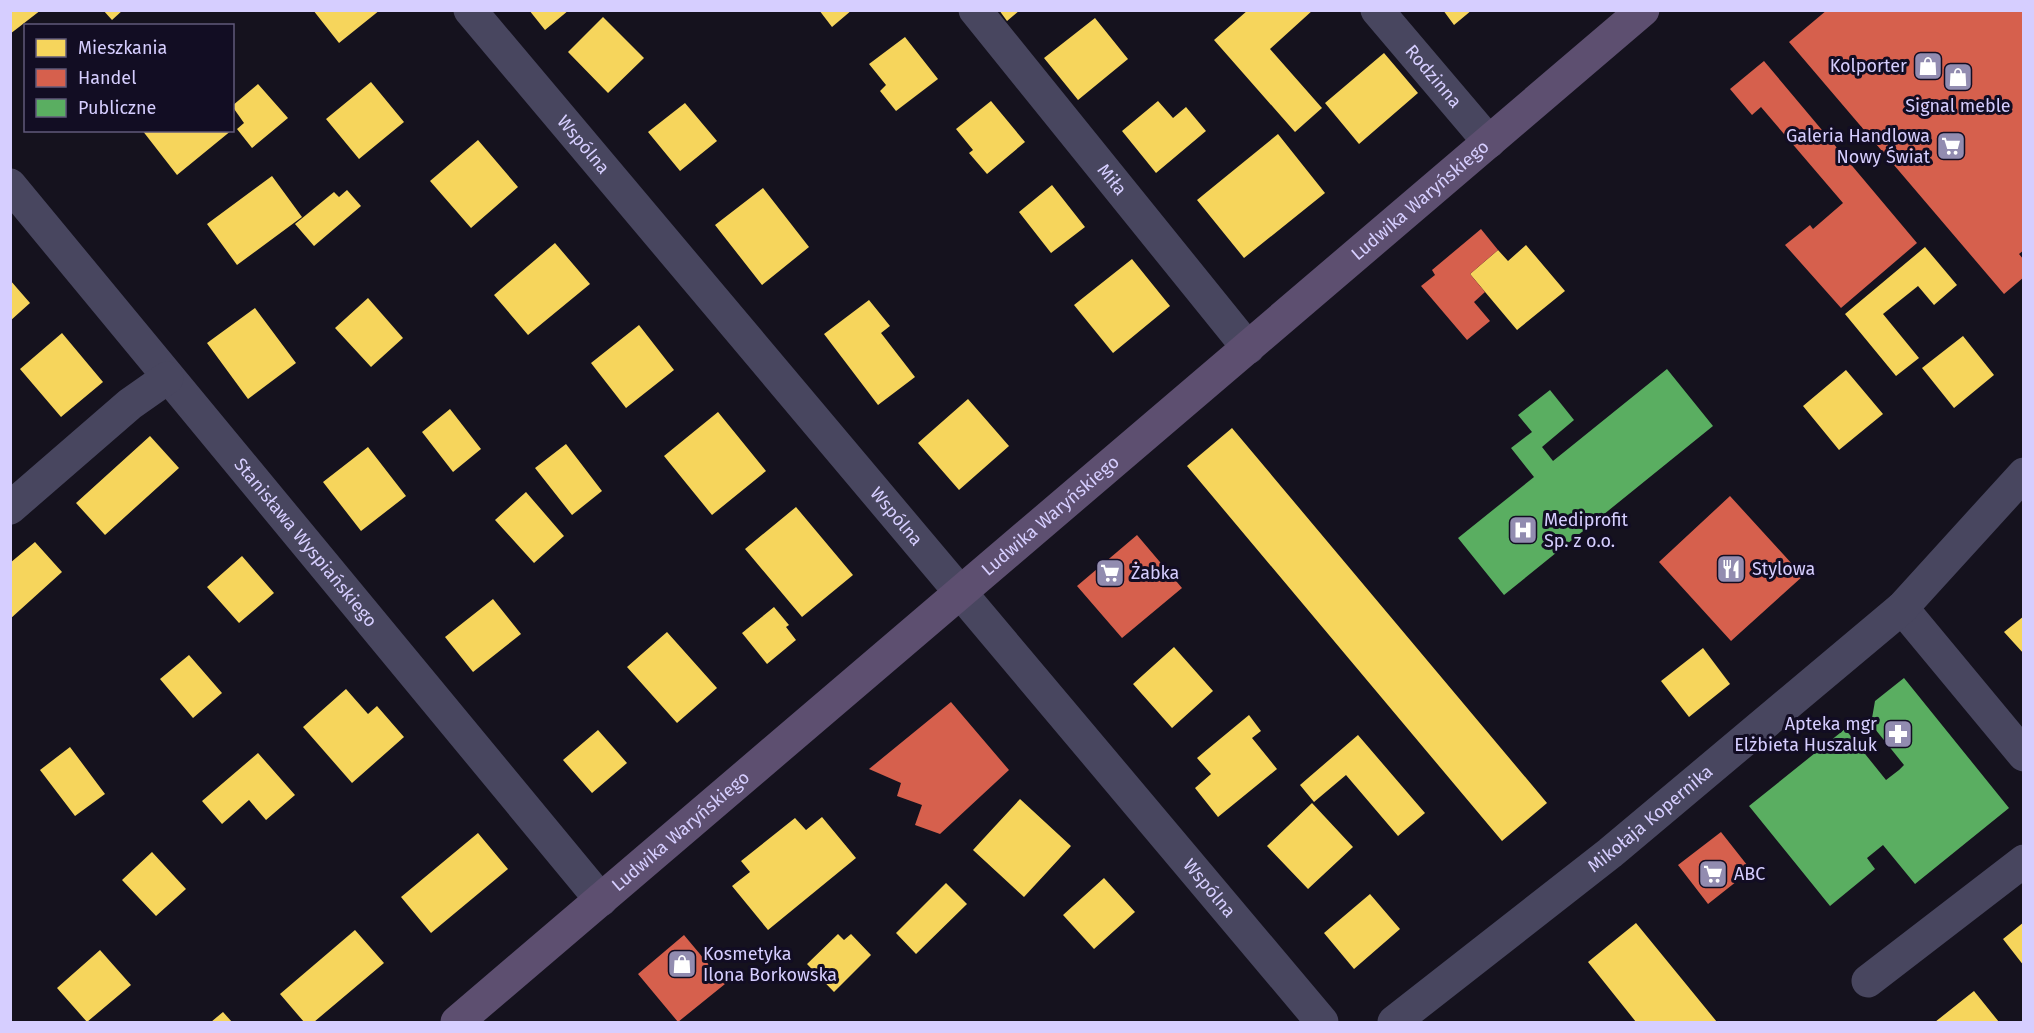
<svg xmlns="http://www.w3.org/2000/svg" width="2034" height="1033" font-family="'Fira Sans',sans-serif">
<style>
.homes{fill:#f6d55c}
.shops{fill:#d6604d}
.public{fill:#5aae61}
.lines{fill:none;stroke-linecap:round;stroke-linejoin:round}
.minor{stroke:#48465f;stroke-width:33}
.major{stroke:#5d4f70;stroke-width:33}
.labels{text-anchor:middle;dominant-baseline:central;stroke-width:6;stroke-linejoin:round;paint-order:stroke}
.poi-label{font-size:18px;fill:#d6ceff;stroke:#120d23;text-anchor:start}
.street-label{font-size:18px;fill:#d6ceff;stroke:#120d23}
</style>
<rect width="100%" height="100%" fill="#15121e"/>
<path class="homes" d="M10,10H41L10,34Z
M103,10H123L112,20Z
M313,10H380L339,43Z
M529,10H569L545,30Z
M819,10H852L832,27Z
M999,10H1020L1007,21Z
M1248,10H1313L1270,49L1322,108L1295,132L1214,40Z
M1443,10H1472L1454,25Z
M603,17L644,58L608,93L568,52Z
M1095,18L1128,59L1078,100L1044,58Z
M905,37L938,79L896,111L880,91L886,85L869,64Z
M1384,53L1418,93L1359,144L1325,103Z
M371,82L404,122L359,159L326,119Z
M258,84L288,118L252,148L237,129L244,123L232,106Z
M991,101L1025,142L987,174L969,153L973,150L956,129Z
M1158,101L1173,118L1186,107L1206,131L1156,173L1122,131Z
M685,103L717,141L680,171L648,132Z
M142,130H232L177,175Z
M1278,134L1325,193L1244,258L1197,200Z
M478,140L518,187L471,228L430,181Z
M272,176L302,217L237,265L207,224Z
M1052,185L1085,227L1051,253L1019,212Z
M763,188L809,247L762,285L715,225Z
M347,190L361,206L314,246L295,224L334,192L339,197Z
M555,243L590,284L528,335L494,295Z
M1526,245L1565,291L1517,330L1470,274L1498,250L1508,261Z
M1925,247L1957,285L1934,305L1918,286L1883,314L1919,358L1896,376L1845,314Z
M1132,259L1170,306L1113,353L1074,305Z
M10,280L30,303L10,321Z
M368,298L403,338L371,367L335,328Z
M869,300L890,326L881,333L915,377L878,405L824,334Z
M255,308L296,363L248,399L207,343Z
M639,325L674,370L626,408L591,363Z
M62,333L103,382L61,417L20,369Z
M1963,336L1994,375L1954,408L1922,368Z
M1846,370L1883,414L1839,450L1803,406Z
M968,399L1009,446L959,490L918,443Z
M450,409L481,449L453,472L422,432Z
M718,412L766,471L712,515L664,456Z
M1232,428L1547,803L1502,841L1187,466Z
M150,436L179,468L105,535L76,503Z
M566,444L602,491L572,515L535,468Z
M368,447L406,496L361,531L323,482Z
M526,492L564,536L534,563L495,520Z
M796,507L853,575L802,617L745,549Z
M35,542L62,572L10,619V563Z
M242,556L274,593L239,623L207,587Z
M493,599L521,634L473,672L445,637Z
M774,607L789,625L786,627L796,640L767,664L742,633Z
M2024,616V654L2004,632Z
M667,632L717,688L677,723L627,667Z
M1174,647L1213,691L1172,728L1133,684Z
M1703,648L1730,684L1689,717L1661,681Z
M189,655L222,693L193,718L160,679Z
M346,689L368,714L377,706L404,737L352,783L303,727Z
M1249,715L1261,731L1252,738L1277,769L1218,817L1195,788L1211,774L1197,758Z
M598,730L627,763L592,793L563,760Z
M1358,735L1425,813L1398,836L1346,775L1314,802L1300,785Z
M70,747L105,794L75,816L40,770Z
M258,753L295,795L266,820L249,800L222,824L202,801Z
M1020,799L1071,846L1024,897L973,850Z
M1312,803L1353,847L1308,889L1267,846Z
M822,817L856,858L768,930L732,886L750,872L741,861L795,818L806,830Z
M478,833L508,869L431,933L401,897Z
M152,852L186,889L156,916L122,880Z
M1104,878L1135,912L1094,949L1063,915Z
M946,883L967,904L916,954L896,933Z
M1370,894L1400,929L1354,969L1324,933Z
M2024,922V966L2003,939Z
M1636,923L1717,1022H1636L1588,962Z
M355,930L384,963L314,1022H304L280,994Z
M838,934L844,940L851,934L871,955L834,992L807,964Z
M100,950L131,985L87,1022L57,988Z
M1974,991L1999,1022H1935Z
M223,1012L232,1022H211Z"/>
<path class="shops" d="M1827,10H2024V250L2019,254L2024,260V277L2004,294L1789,42Z
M1764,61L1917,243L1841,308L1785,245L1810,225L1813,229L1843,203L1761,107L1752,115L1730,89Z
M1481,229L1498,250L1470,274L1485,292L1474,302L1490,321L1467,340L1421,286L1435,275L1432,270Z
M1730,496L1803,576L1731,641L1659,562Z
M1137,535L1182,588L1122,638L1077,586Z
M951,702L1009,770L940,834L915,825L922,805L897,796L901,783L869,769Z
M1721,832L1751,870L1708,904L1678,865Z
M684,935L725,984L678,1022L638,974Z"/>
<path class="public" d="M1667,369L1713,426L1504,595L1458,538L1534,477L1511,448L1532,432L1518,415L1550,390L1574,420L1542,447L1553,461Z
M1904,678L2009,808L1915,884L1883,845L1867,858L1875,869L1830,906L1749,806L1845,729L1886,780L1899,770L1904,765L1871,724L1875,701Z"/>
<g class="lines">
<g class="minor">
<path id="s1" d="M470,10L1322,1022"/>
<path id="s2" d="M975,10L1248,348"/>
<path id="s3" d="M1377,10L1489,142"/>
<path id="s4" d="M10,185L601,900"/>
<path d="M10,508L130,404L167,378"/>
<path d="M1902,608L2024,755"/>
<path d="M1868,981L2024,861"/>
<path id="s5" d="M1394,1022L1610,853L1902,608L2024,474"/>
</g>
<path class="major" id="s6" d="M457,1022L1643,10"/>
</g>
<defs>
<g id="shop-square" transform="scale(1.5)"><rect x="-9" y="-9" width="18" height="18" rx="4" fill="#928cb0" stroke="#120d23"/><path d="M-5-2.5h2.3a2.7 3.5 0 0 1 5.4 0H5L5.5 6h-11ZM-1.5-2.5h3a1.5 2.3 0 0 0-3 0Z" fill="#fff"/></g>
<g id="supermarket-square" transform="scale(1.5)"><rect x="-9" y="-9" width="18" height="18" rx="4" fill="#928cb0" stroke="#120d23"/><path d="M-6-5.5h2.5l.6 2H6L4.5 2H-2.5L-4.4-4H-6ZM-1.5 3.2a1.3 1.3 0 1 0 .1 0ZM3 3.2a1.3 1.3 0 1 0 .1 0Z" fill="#fff"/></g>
<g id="hospital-square" transform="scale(1.5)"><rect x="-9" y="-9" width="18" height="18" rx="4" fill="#928cb0" stroke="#120d23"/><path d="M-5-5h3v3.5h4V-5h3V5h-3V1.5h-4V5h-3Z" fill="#fff"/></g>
<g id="restaurant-square" transform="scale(1.5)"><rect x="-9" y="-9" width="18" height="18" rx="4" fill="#928cb0" stroke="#120d23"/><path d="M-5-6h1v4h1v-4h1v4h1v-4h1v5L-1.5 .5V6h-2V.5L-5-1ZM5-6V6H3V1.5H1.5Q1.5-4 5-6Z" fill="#fff"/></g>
<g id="pharmacy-square" transform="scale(1.5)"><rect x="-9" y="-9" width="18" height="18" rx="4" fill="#928cb0" stroke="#120d23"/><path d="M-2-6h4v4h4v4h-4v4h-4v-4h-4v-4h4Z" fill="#fff"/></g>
</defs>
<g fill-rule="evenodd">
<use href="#shop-square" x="1928" y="66"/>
<use href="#shop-square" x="1958" y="77"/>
<use href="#supermarket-square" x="1951" y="146"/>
<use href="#hospital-square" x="1523" y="530"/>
<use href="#restaurant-square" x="1731" y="569"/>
<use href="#supermarket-square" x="1110" y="573"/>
<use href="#pharmacy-square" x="1898" y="734"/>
<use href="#supermarket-square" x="1713" y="874"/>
<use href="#shop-square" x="682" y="964"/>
</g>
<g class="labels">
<g class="poi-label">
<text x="1907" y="66" text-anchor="end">Kolporter</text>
<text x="1958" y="106" text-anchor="middle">Signal meble</text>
<text x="1930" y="136" text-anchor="end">Galeria Handlowa<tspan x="1930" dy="21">Nowy Świat</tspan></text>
<text x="1544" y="520">Mediprofit<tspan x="1544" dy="21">Sp. z o.o.</tspan></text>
<text x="1752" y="569">Stylowa</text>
<text x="1131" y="573">Żabka</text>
<text x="1877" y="724" text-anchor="end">Apteka mgr<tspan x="1877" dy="21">Elżbieta Huszaluk</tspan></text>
<text x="1734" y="874">ABC</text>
<text x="703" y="954">Kosmetyka<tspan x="703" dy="21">Ilona Borkowska</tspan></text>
</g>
<g class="street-label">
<text stroke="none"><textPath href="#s3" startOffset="87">Rodzinna</textPath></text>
<text stroke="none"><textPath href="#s1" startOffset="176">Wspólna</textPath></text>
<text stroke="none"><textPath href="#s2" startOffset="218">Miła</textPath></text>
<text stroke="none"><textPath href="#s6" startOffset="1266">Ludwika Waryńskiego</textPath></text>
<text stroke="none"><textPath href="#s1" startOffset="662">Wspólna</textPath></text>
<text stroke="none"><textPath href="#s6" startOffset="780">Ludwika Waryńskiego</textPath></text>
<text stroke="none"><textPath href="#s4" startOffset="464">Stanisława Wyspiańskiego</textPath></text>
<text stroke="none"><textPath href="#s5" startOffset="327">Mikołaja Kopernika</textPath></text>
<text stroke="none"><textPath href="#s6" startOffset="294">Ludwika Waryńskiego</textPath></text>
<text stroke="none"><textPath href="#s1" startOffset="1148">Wspólna</textPath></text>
</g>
</g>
<rect width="2034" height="1033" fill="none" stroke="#d6ceff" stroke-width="24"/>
<rect x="24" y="24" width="210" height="108" fill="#120d23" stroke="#605a7b" stroke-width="1.5"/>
<rect x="36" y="39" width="30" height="18" fill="#f6d55c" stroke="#605a7b" stroke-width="1.5"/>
<text x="78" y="54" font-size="18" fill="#d6ceff">Mieszkania</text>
<rect x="36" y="69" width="30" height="18" fill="#d6604d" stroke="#605a7b" stroke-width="1.5"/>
<text x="78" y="84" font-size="18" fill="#d6ceff">Handel</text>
<rect x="36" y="99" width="30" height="18" fill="#5aae61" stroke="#605a7b" stroke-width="1.5"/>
<text x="78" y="114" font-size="18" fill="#d6ceff">Publiczne</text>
</svg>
